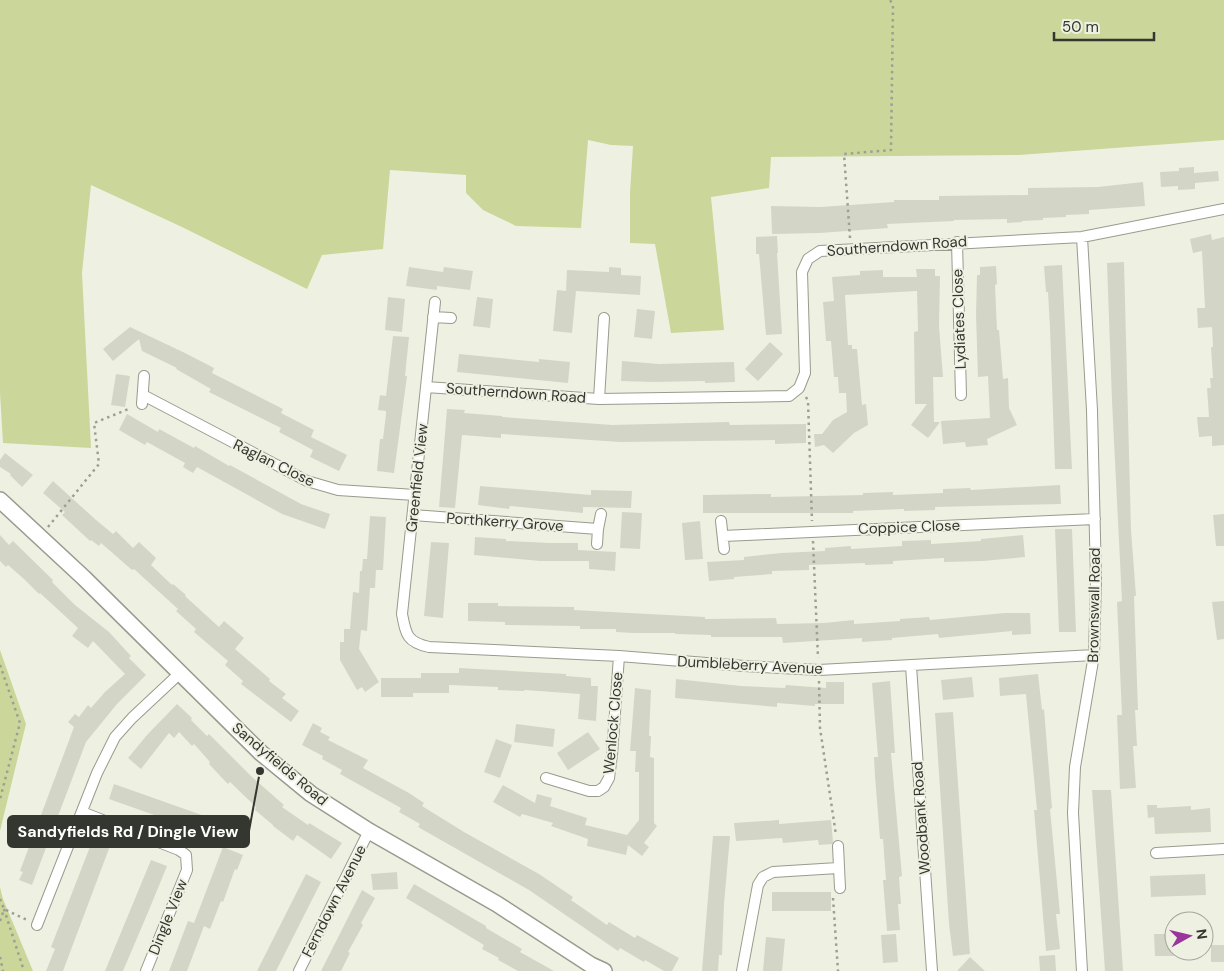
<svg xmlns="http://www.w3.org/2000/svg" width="1224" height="971" font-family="'DM Sans',sans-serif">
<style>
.green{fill:#cbd69a}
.building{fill:#d3d6c7}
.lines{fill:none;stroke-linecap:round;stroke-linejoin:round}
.street-casing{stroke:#989b8d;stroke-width:12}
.secondary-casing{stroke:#989b8d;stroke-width:18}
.path{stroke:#9d9f94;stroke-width:2.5;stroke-dasharray:2.5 4;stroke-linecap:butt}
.street{stroke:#fff;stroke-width:10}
.secondary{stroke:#fff;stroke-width:15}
.labels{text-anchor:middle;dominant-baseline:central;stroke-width:4;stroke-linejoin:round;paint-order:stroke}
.street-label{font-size:15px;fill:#343630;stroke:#eef1e2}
.leader{fill:none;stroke:#343630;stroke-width:2}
.callout-dot{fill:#343630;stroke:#eef1e2;stroke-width:2}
.callout{fill:#343630;stroke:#343630;stroke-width:2}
.callout-label{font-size:16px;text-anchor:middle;font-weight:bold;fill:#fff}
</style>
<rect width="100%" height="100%" fill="#eef1e2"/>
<path class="green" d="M0,0H1224V140L1019,155L771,157L769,188L711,197L724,330L671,333L655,244L630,243V193L633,146L611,145L588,140L581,228L516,226L483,210L466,193V175L390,170L383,249L322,255L307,289L182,227L91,185L82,273L91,448L3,443L0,393Z
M0,650L26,724L0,831Z
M0,887L3,899L33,971H0Z"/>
<path class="building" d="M1194,167V173L1218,171L1219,181L1195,183V189L1178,190V186L1161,187L1160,172L1179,171V168Z
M1143,182L1145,206L1089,210V214L1066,215V217L1043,218V220L1022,221V222L1007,223V219L954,220V221L887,224L888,228L820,233L772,234L771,206L820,207L894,202V200H939V196L1028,195V188L1098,187Z
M1211,234L1212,240L1224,237V445L1212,446V436L1199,437L1197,417H1209L1207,388H1211L1210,378H1213L1211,347H1213L1212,327L1198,328L1197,308H1205L1202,251L1193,253L1190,239Z
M777,236L778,253H777L782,334L766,335L759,254H756V237Z
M1124,262L1131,530L1136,596H1134L1138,710H1135L1137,746H1133L1136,788L1120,789L1117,715H1122L1117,602L1122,601L1112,401L1107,263Z
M1062,265L1072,469H1055L1050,328L1048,292H1046L1044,266Z
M996,266L997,284L995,285L997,330H999L1003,379L1008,378L1009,408L1017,425L987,439L988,445L966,447L965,442L943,444L941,421L990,418L988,376L978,377L976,315L977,275H980V267Z
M409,267L443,272L444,267L473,271L470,290L437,286V290L406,286Z
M609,267L621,268V275L641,276L640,295L576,291L572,333L553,331L557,290L566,291L567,270L609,272Z
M916,269H935V276H940L939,326L943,377H933L934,422H940L928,438L911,425L927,404H915L914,332L918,331L917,291L845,295L848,345H852V349H857L862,405L866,404L868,425L854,433L833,453L824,445L815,447L814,434H822L833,420L847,412L846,393H839L838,377H834L831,341H826L823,302L834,301L832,277L860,275V271L883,270V277H917Z
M388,297L405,299L402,332L385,330Z
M477,297L493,299L490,328L473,326Z
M637,309L655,311L652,339L634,337Z
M130,327L185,353L214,368L212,373L283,409L281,413L314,430L311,437L347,455L339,471L310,457L313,450L279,432L281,428L209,392L211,389L176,369L177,368L142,351L139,339L113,361L103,349Z
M393,336L409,337L405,376H407L394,473L377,471L380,439H383L386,414V411L378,410L380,395L386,396Z
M770,342L783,354L758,381L745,369Z
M459,354L539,362V359L570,362L568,383L457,372Z
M622,361L659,364L734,362L735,382L705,383V381L653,382L621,381Z
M116,374L130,376L125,407L111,405Z
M447,409L465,410L464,413L502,416V417L612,425L729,422L730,425L806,424V443L775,444V440L620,442L501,434V438L462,435L455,508L439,507Z
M127,414L158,432L159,429L194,448L195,446L229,466L230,465L301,504L330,514L325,529L282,514L197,467L193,473L183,467L185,463L147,442L145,445L119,430Z
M5,453L33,475L22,487L10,475L11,474L0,467V460Z
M53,481L96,520L113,534L116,531L133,548L139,542L156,558L151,565L172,585L173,584L186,595L185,596L219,627L224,621L244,638L235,649L270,679L269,681L286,694L282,698L299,711L291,722L241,684L243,681L225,665L228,661L194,632L196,629L176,611L178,609L134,569L132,570L101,543L99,546L91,540L90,541L62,515L65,512L43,493Z
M1060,485L1061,504L935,507V510L904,511V509L853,511V513H703V495L771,494V497L863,495V493L893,492V495L943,493V489L970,488L971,490Z
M480,486L591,495V490L632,491L631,508L583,507V513L510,506L509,509L478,505Z
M622,512L642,513L640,549L620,548Z
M1224,514V546H1216L1213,515Z
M370,516L386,517L383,570H376L375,588H370L367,631L361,630L359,649L379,682L365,692L362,687L357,690L340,660V642H344V629H350L353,592L359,593L360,571H362L363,559H367Z
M700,521L703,559L685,560L682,523Z
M1055,529H1072L1076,632H1059Z
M0,535L9,545L13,541L53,580L52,582L75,605L109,632L131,656L129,658L146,675L117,704L86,742L32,885L19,880L23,872L20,871L74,727L68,722L75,714L79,717L88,705L91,708L105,692L125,674L93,641L88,648L72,636L78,628L40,593L39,594L24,579L8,565L6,567L0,561Z
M1023,535L1025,557L983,561L944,562V558L893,561V564L865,565V563L809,565V570L772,571V574L734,577V579L709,581L707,562L744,560V557L781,553L825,551V548L851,546V549L902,546V541L931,540V544L981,541V539Z
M475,537L506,539V541L550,543H578V550L616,552L615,571L589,569V561H540L474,555Z
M431,542L449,543L443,618L424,616Z
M1224,601V639L1217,640L1212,602Z
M468,603H498V606L574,607V610L705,617V619L776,618L777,624L824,623L854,620V624L900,621V619L929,617L930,620L1005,613H1030L1031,634L1012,635V631L939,638L938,634L892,638V640L862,642V638L783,643L782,637H711V635L675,634V633H633L616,632V629H580V626L505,625V622L468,621Z
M459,668L566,674V676L591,678V686H598L596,721L578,719L580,694L525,690L524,691L498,690V687L449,685V693H413V697H381V678H421V673H459Z
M1038,674L1042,710L1044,709L1052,808L1050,809L1060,914H1056L1060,949L1046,951L1034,810H1037L1026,694L1000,696L999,678Z
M972,677L974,697L943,700L941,680Z
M676,679L741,686L785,688L786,685L826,688V682H844V704H815V706L777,703V707L675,698Z
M890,681L895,753H891L902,876L899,877L901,904H898L900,930L887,931L883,880H886L883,839H880L875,776L874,757H878L872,683Z
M635,688L651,690L649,736H651L650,757L654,758V823L657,826L644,843L649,847L642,856L628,845L626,855L587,846L588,839L551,826L553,823L522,814L520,817L493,802L503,785L535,803L537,794L552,798L550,806L587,818L585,825L627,835L639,820V772H635L636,751H630Z
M177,704L192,718L191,720L207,736L209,734L251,776L284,805L282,807L308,825L309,823L342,843L331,859L297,835L293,841L273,826V825L255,810L256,807L230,782L228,784L224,780L209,764L210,762L194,744L192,746L179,732L174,738L169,733L141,769L128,758L147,735Z
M953,712L970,954L953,956L949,924L935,713Z
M313,723L322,728L320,732L330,737L328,740L368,760L363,768L409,793L424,803L422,806L464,832L539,874L573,897L571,900L607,925L609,922L635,938L637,935L679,958L672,971H664L645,960L644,962L620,948L618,951L529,890L418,827L420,824L399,812L401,808L340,774L342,770L322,759L323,756L302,745Z
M516,724L555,729L553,747L514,742Z
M588,732L600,749L568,770L557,753Z
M496,739L512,745L500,778L484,772Z
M114,784L227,824L222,839L109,799Z
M1092,790H1111L1123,971H1105Z
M1147,805H1157V808L1191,806V810L1210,808L1211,832L1155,834L1154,817L1148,818Z
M779,820V824L831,820L833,842L832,844L819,845L818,840L783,843L782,838L736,841L734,823Z
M713,836H730L724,904L722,955H719L718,971H702Z
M93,839L110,846L63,971H46L55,949L51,947Z
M223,847L243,855L237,870L235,869L223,902L221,901L210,929L204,926L187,971H169L188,921L194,923Z
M151,860L167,866L149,910L123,971H105Z
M397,872L398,889L373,890L371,874Z
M306,874L321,882L276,971H257Z
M1205,874L1206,895L1151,897L1150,876Z
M414,884L486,926V928L522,949L520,952L554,971H518L498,960L499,958L482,949L484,945L406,898Z
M362,890L375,898L361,923L363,925L348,952L350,953L341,971H321Z
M772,892H831V911H772Z
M896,934L898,962L883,963L881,935Z
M1154,934H1174V956H1155Z
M766,937L785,939L782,971H763Z
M1211,945H1224V962H1211Z
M1055,955L1056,971H1040L1039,956Z
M970,957L985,971H957Z"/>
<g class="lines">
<g class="street-casing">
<path id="street" d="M1082,237L1092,410L1096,579L1094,655L1075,767L1073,813L1082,971
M957,242L961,395
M435,302L402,614C406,635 407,642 429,647L619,656L744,666L819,670L1094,655
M433,317L451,318
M426,387L599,399L789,396L799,388L805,373L802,272L808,259L820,251L1082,237L1224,209
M143,395L307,481L338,490L415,495
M599,399L604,318
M142,404L144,376
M413,515L598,529
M721,521L724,549
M723,536L1095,519
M597,544L598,529L601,514
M911,666L932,971
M546,778L589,791H598L604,787L609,778L612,755L619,656
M82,812L179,850L186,855L187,870L146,971
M838,846L840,888
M1156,853L1224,849
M37,925L97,773L115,737L132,718L179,674
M299,971L369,831
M742,971L758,885L763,877L773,872L838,868"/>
</g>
<g class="secondary-casing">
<path id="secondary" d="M0,500L84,578L261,753L311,794L369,831L497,904L591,965L604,971"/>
</g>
<path class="path" d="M850,238L844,154L891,150L893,5L890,0
M806,397L808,401L812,521
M48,527L99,464L94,423L131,408
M813,541L818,658
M0,665L20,723L0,799
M819,681L820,728L836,835
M833,898L838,971
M0,899L4,909L27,920
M4,909L24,971
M0,921L4,910
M0,957L3,971"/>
<use href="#street" class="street"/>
<use href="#secondary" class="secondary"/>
</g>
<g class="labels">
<g class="street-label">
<text transform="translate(897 246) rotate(-4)">Southerndown Road</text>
<text transform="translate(959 319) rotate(-92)">Lydiates Close</text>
<text transform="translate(516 393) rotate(4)">Southerndown Road</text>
<text transform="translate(274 463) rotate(26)">Raglan Close</text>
<text transform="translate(417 478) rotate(-84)">Greenfield View</text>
<text transform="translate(505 522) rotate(4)">Porthkerry Grove</text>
<text transform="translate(909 527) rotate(-2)">Coppice Close</text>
<text transform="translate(1094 605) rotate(-89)">Brownswall Road</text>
<text transform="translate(750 665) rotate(3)">Dumbleberry Avenue</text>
<text transform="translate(613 723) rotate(-85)">Wenlock Close</text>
<text transform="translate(280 764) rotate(40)">Sandyfields Road</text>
<text transform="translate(921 818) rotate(-94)">Woodbank Road</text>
<text transform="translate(334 901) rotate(-63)">Ferndown Avenue</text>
<text transform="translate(168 917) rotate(-68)">Dingle View</text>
</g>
</g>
<path class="leader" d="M260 771L249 831"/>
<circle class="callout-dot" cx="260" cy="771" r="5"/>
<rect class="callout" x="8" y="816" width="241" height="31" rx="5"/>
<g class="callout-label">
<text x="128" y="837">Sandyfields Rd / Dingle View</text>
</g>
<g transform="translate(1189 936) rotate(82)"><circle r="24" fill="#eef1e2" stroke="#a4a69b"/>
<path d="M0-4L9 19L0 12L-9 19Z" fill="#99369c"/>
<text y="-8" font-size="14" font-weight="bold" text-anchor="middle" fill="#343630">N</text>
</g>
<path d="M1054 32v8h100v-8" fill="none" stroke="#343630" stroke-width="2.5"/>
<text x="1062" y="32" font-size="15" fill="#343630" stroke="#eef1e2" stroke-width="4" paint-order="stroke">50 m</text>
</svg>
